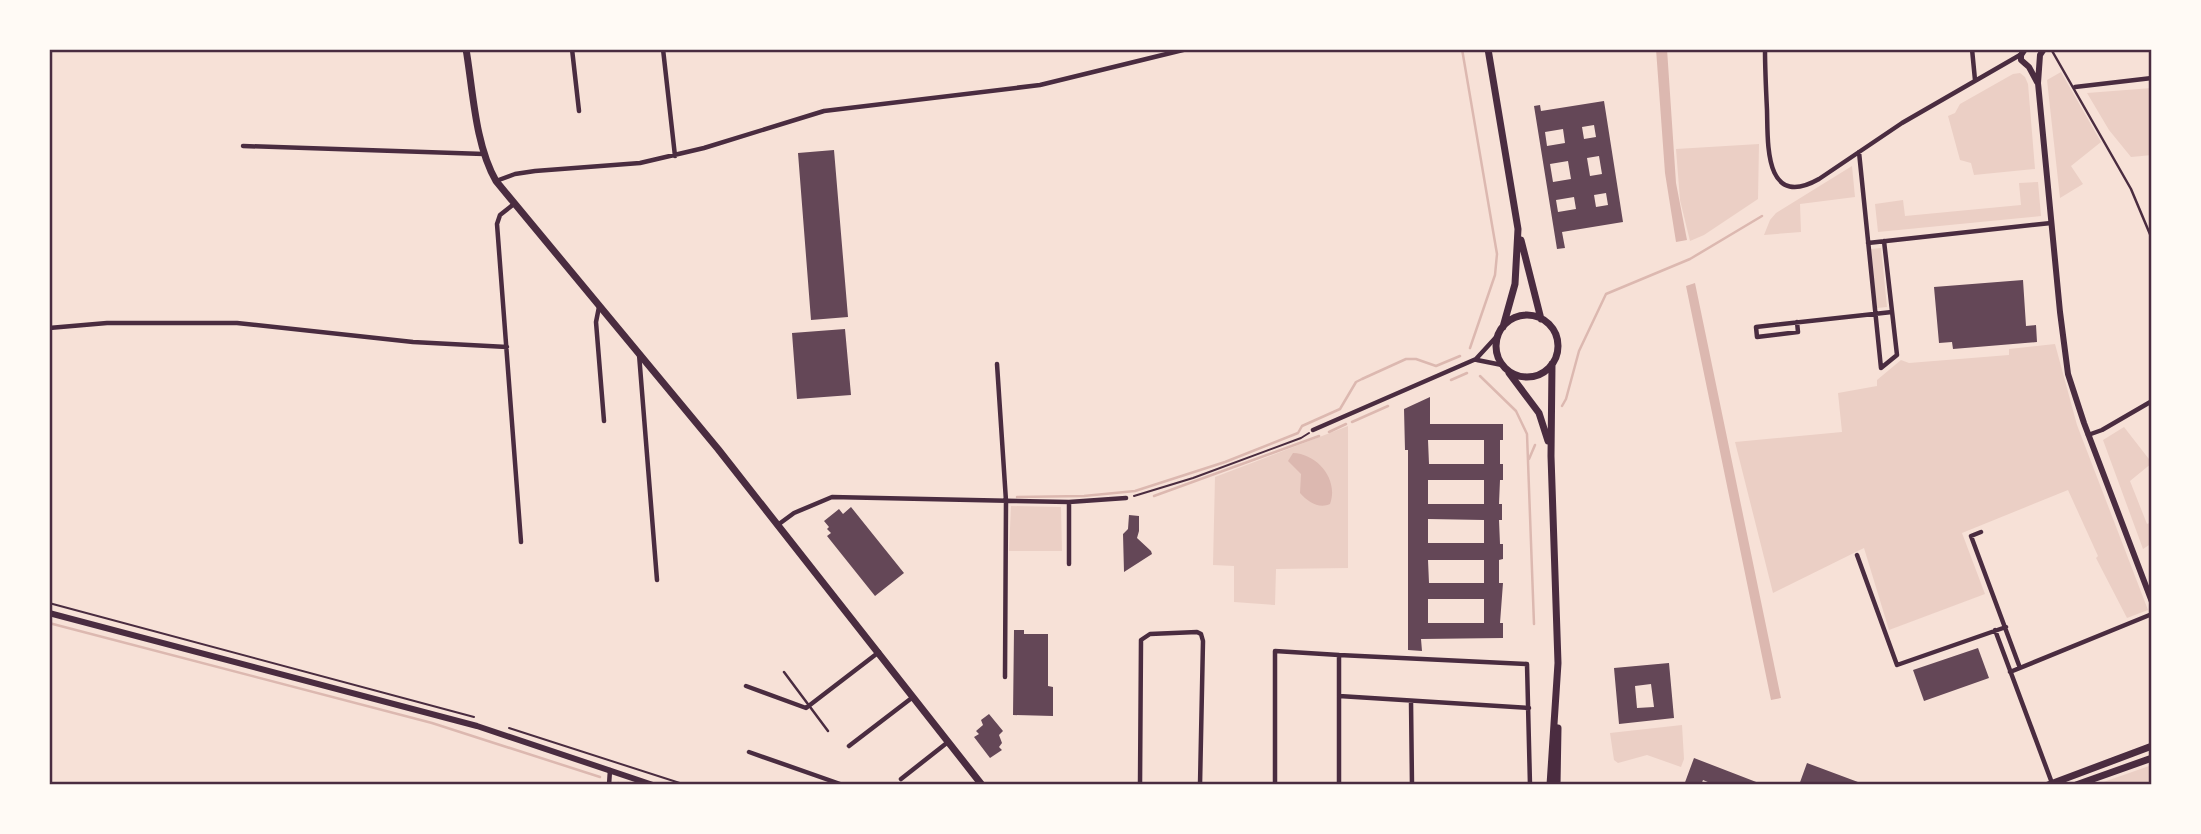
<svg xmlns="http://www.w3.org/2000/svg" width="2201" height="834" font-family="Helvetica,sans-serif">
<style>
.green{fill:#ebcfc5}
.water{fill:#dcb8b0}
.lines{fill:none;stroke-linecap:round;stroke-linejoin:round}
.stream{stroke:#dcb8b0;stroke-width:2.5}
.building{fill:#644757;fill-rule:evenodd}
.path{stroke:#4a2c40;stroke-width:2}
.service{stroke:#4a2c40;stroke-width:2.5}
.minor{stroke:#4a2c40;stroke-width:4.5}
.tertiary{stroke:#4a2c40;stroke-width:6}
.secondary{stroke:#4a2c40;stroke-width:7}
.neatline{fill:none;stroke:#4a2c40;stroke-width:2.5}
</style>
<rect width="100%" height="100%" fill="#f7e1d7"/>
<path class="green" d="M2061,72L2101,142L2071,166L2083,184L2060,198L2047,80Z
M2020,73L2025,77L2028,84L2035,169L1974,175L1971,163L1960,160L1948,116L1955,113L1960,104L2013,74Z
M2152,88V155L2131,157L2109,130L2087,93Z
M1759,144L1758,199L1704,235L1690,241L1680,200L1676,149Z
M1852,166L1855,197L1800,204L1801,232L1764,235L1770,220L1776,213Z
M2038,182L2041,216L1878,232L1875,204L1903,200L1905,216L2021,205L2019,183Z
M1881,248L1887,307L1877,308L1871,249Z
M2055,344L2077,425L2148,610L2127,618L2096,558L2098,556L2068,490L1962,533L1985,594L1889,630L1864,548L1773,593L1735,442L1842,432L1838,393L1877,386V380L1901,360L1909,363L2009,355V349Z
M1348,426V568L1276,569L1275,605L1234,602V566L1213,565L1215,477Z
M2124,427L2152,463L2130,481L2147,524L2152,522V543L2143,549L2103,440Z
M1011,506L1061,507L1062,551H1009Z
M1682,725L1684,759L1681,767L1647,755L1618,763L1614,760L1610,733Z
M2152,765V785H2095Z"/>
<path class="water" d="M1656,49H1667L1676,183L1687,240L1676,242L1665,173Z
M1695,283L1781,698L1771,700L1686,286Z
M1293,453C1318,454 1339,480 1330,504C1319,509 1308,502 1300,493L1301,474L1288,461Z"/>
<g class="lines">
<path class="stream" d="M1462,49L1497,254L1495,275L1470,348
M1480,376L1516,411L1527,434L1534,624
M1451,380L1467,373
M1562,406L1566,399L1579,351L1606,294L1690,259L1762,216
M1352,422L1388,406
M1329,432L1346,424
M1529,459L1535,445
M1154,496L1319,436
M1017,497L1084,496L1135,491L1225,462L1298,433L1302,426L1340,409L1356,382L1362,379L1406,359H1416L1436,366L1460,356
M49,623L432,723L600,777
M618,783L625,785"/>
</g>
<path class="building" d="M1604,101L1623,222L1562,232L1565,248L1557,249L1534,106L1540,105L1541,111ZM1594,125L1596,137L1584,139L1582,127ZM1563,129L1565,143L1547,146L1545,132ZM1599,156L1602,174L1590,176L1587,158ZM1568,161L1571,179L1553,182L1550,164ZM1606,193L1608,205L1596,207L1594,195ZM1574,197L1576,209L1558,212L1556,200Z
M834,150L848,317L811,320L798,153Z
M2023,280L2026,326L2036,325L2037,342L1953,349L1952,342L1939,343L1934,287Z
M845,329L851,395L797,399L792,333Z
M1430,397V424H1503V440H1500V464H1503V480H1500L1499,504H1502V520H1499L1500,544H1503V559L1499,560V583H1503L1500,623H1503V638L1421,639L1422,651L1408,650V450H1405L1404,409ZM1428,440H1484V464H1429ZM1428,480H1484V504H1428ZM1428,519L1484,520V543H1428ZM1428,560H1484V583H1429ZM1428,599H1484V623H1428Z
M851,507L904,573L875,596L827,536L831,533L827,529L829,527L824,521L839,509L843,514Z
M1129,515L1139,516V531L1137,538L1151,551L1152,554L1124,572L1123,534L1128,529Z
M1014,630H1024V634H1048V686L1053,687V716L1013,715Z
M1978,648L1989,678L1924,701L1913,670Z
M1669,663L1674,718L1619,724L1614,668ZM1651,684L1654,707L1637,708L1635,686Z
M989,714L1003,731L999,735L1002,743L999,747L1002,750L990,758L974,737L979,734L976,731L983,725L981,720Z
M1694,758L1764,785H1715L1703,780L1701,785H1684Z
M1807,763L1866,785H1799Z"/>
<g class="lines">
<path class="path" d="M1134,496L1193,478L1301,438L1309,433
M49,603L474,717
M509,728L686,785"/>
<path class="service" d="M2051,49L2131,189L2152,239
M784,672L828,731"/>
<path class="minor" d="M572,49L579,111
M663,49L675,156
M1765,49C1765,69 1766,90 1767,110C1768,143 1764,210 1819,179L1902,123L2020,55
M1972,49L1975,80
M2075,87L2152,78
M243,146L484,154
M1859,152L1881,368L1897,355L1884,241
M496,181L515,174L535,171L640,163L704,148L824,111L1040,85L1187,49
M514,204L500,215L497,224L521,542
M1868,243L2051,223
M599,307L596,322L604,421
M1797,322L1798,332L1757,337L1756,327L1892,312
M49,328L107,323H237L413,342L507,347
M639,354L657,580
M1477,360L1502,365
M997,364L1006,501L1005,677
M1313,430L1476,359L1498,335
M2088,435L2102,430L2152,401
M1069,502V564
M779,524L794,513L832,497L1069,502L1126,498
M1981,532L1971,536L2020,668
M1857,555L1897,665L2006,627
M1995,630L2052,783
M1339,655L1527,664L1530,785
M2010,672L2152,614
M746,686L806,708L879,652
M1339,696L1529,708
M1411,701L1412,785
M849,746L913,697
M749,752L843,785
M901,779L948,742
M609,785L610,770
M1140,785L1141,640L1150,634L1197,632L1201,634L1203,641L1200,785
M1275,785V651L1339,655V785"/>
<path class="tertiary" d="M2025,49L2021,55V60L2029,67L2037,82
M2044,49L2040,55L2038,83L2060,312L2068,374L2084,423L2152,602
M49,613L477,726L653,785"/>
<path class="secondary" d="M466,49C473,90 475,145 496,181L718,449L982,785
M1488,49L1518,229L1515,284L1503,327
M1521,240L1541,319
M1496 346a31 31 0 1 1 62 0a31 31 0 1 1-62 0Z
M1509,373L1539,413L1548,441
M1550,785L1558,663L1551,456L1552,364
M1557,785L1558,728
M2048,785L2152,746
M2076,785L2152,758"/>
</g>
<rect width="2201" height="834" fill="none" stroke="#fffaf5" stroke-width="102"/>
<rect x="51" y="51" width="2099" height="732" class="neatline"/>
</svg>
